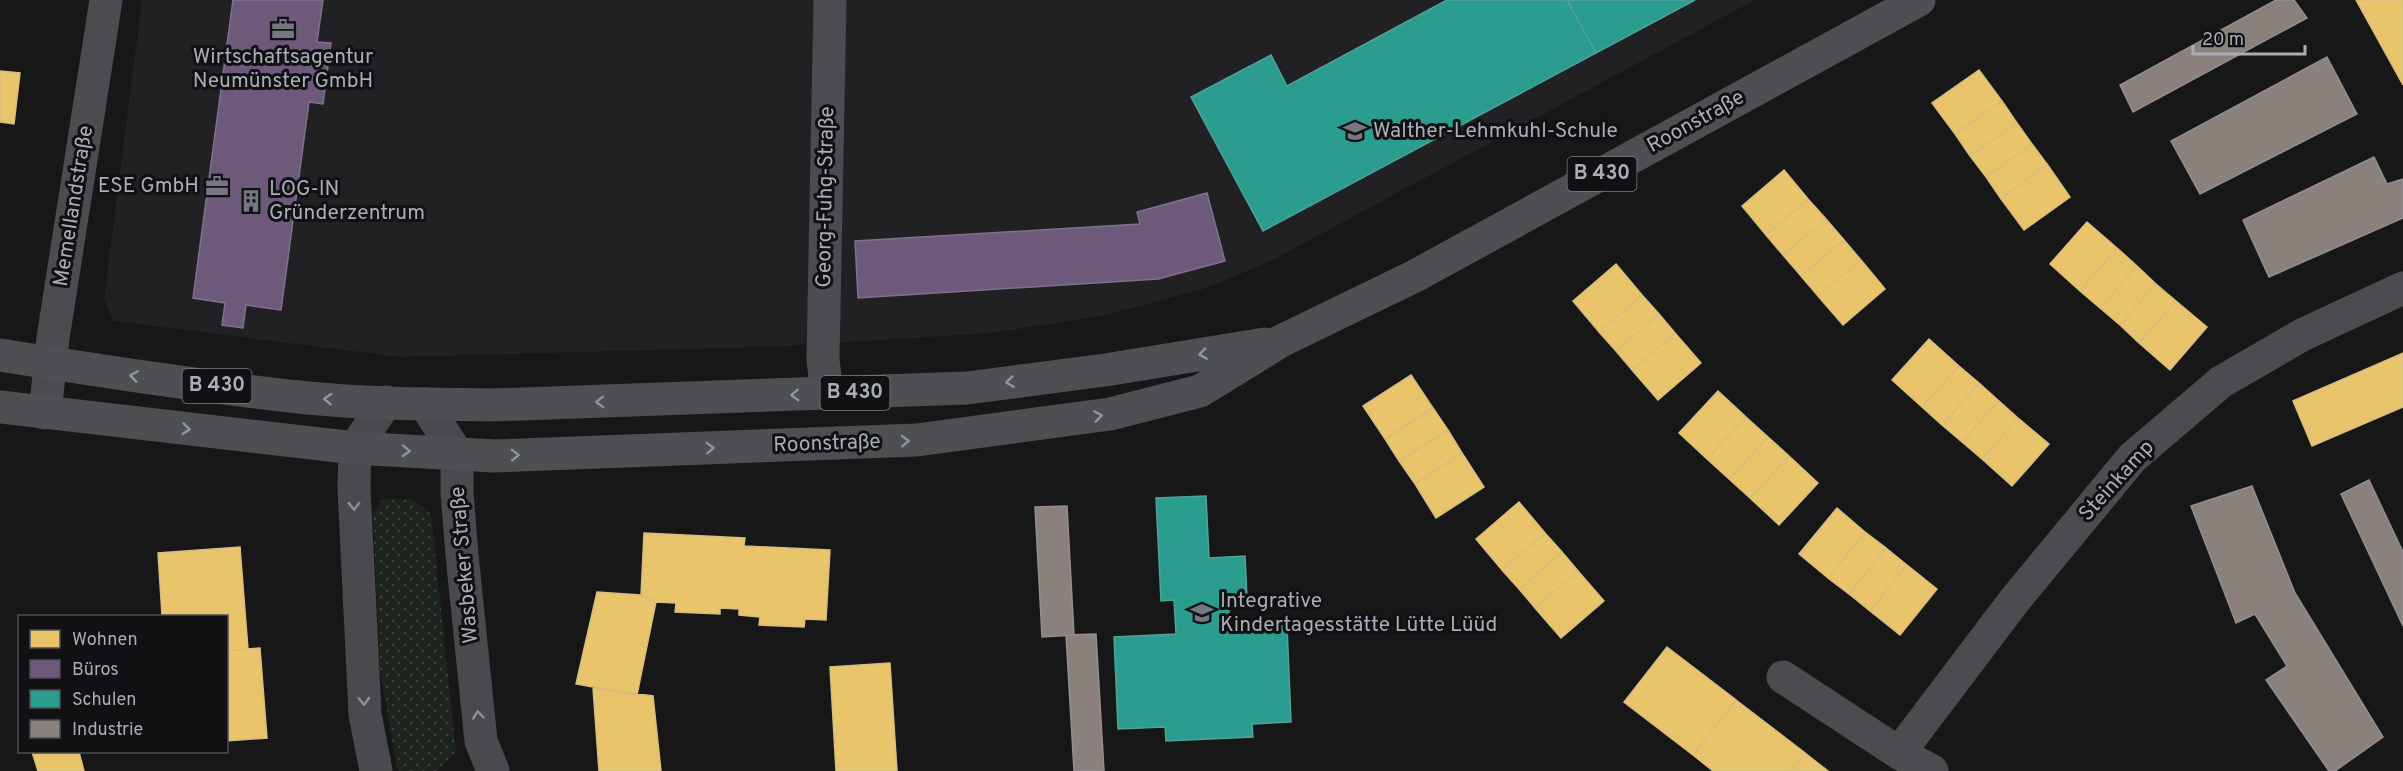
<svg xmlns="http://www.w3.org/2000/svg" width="2403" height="771" font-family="Overpass,sans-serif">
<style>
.built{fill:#212123}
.grass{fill:url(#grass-dots)}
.homes{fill:#e9c46a;stroke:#d6bd81;stroke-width:1.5}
.offices{fill:#6d597a;stroke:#7f728d;stroke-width:1.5}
.schools{fill:#2a9d8f;stroke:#50a29b;stroke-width:1.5}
.industry{fill:#8a817c;stroke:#938e8e;stroke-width:1.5}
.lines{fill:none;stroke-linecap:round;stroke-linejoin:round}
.street{stroke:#4b4c50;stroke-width:33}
.secondary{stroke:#4a4a4e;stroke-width:33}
.primary{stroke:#4d4f52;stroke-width:33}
.oneway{stroke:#91969e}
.oneway2{stroke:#8c8f98}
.labels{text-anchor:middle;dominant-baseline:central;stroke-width:6;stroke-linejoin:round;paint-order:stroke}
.shield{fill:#111113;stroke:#7b7e86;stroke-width:1.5}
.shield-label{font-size:20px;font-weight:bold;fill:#a8adb8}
.poi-label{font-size:21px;fill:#a8adb8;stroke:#111113;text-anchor:start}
.street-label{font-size:21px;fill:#a8adb8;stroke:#111113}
</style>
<defs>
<pattern id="grass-dots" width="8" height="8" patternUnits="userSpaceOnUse" patternTransform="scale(1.5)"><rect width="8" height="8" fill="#1d241e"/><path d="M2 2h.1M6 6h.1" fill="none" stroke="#3b413d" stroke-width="1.8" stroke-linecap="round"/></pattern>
</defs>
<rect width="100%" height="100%" fill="#171717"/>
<path class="built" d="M142,0H1755L1269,262L1203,289L1106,315L993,333L767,347L399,357L113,321L104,299Z"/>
<path class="grass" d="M383,499H412L431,514L456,752L437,771H400L397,768L380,671L373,513Z"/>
<path class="homes" d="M2356,0H2403V85Z
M1979,70L2002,101L1955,134L1932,103Z
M0,71L20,73L14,124L0,122Z
M2002,101L2017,123L1970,156L1955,134Z
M2017,123L2032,144L1986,177L1970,156Z
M2032,144L2047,164L2001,199L1986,177Z
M2047,164L2070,197L2024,230L2001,199Z
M1784,170L1808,199L1766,235L1742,206Z
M1808,199L1826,219L1783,255L1766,235Z
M1826,219L1844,240L1801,276L1783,255Z
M2087,222L2117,248L2080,291L2050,264Z
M1844,240L1861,260L1818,296L1801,276Z
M2117,248L2137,266L2100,308L2080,291Z
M1861,260L1885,289L1843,325L1818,296Z
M1616,264L1642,295L1599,332L1573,301Z
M2137,266L2156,284L2120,325L2100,308Z
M2156,284L2176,301L2139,343L2120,325Z
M1642,295L1659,314L1616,351L1599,332Z
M2176,301L2207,327L2170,370L2139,343Z
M1659,314L1675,333L1632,370L1616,351Z
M1675,333L1701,363L1658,400L1632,370Z
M1929,339L1959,366L1922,407L1892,380Z
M2403,353V407L2312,446L2293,401Z
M1959,366L1979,383L1942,425L1922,407Z
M1411,375L1433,408L1385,439L1363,406Z
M1979,383L1999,401L1962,442L1942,425Z
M1718,391L1746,417L1707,459L1679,433Z
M1999,401L2018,418L1982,459L1962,442Z
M1433,408L1448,430L1399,461L1385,439Z
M1746,417L1768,437L1729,479L1707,459Z
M2018,418L2049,444L2012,486L1982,459Z
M1448,430L1462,453L1415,484L1399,461Z
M1768,437L1789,456L1750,498L1729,479Z
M1462,453L1484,487L1436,518L1415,484Z
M1789,456L1818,483L1779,525L1750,498Z
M1519,502L1545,533L1502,570L1476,539Z
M1837,508L1865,532L1828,578L1799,554Z
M1865,532L1886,548L1849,594L1828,578Z
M644,533L745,538L744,546L830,550L826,620L805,619L804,627L759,625L760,617L739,615V609L720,608V614L675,612L676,603L656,602L641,595Z
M1545,533L1562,552L1519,589L1502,570Z
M240,547L248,649L226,651V616L162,615L158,553Z
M1886,548L1907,565L1870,611L1849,594Z
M1562,552L1578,571L1535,608L1519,589Z
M1907,565L1937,589L1900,635L1870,611Z
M1578,571L1604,601L1561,638L1535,608Z
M597,592L641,595L656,602L637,695L576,684Z
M1667,647L1736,700L1693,755L1624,702Z
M260,648L267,738L226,741V651Z
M890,663L897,771H836L830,667Z
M593,688L653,696L661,771H599Z
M1736,700L1805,753L1791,771H1713L1693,755Z
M32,752H79L84,771H38Z
M1805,753L1828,771H1791Z"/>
<path class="offices" d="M233,0H323L317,42L331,43L323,104L309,102L281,310L246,305L243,328L222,325L225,303L193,298Z
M1207,193L1225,261L1158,279L858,298L855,241L1140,224L1137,212Z"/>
<path class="schools" d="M1447,0H1567L1596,53L1263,231L1191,97L1271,55L1287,86Z
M1567,0H1695L1596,53Z
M1206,496L1209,558L1245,556L1247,598L1228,599L1230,629L1287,625L1291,722L1252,724L1253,737L1166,741L1165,727L1118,729L1114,637L1176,634L1174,600L1161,601L1156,498Z"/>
<path class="industry" d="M2276,0H2294L2307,18L2133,112L2120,85Z
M2327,57L2357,114L2200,194L2171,141Z
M2374,157L2387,184L2403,179V218L2269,277L2243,220Z
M2369,480L2403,552V626L2341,494Z
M2252,486L2295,593L2383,737L2335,771H2329L2266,680L2287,666L2255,614L2236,623L2191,506Z
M1067,506L1074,635L1042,637L1035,507Z
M1096,634L1104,771H1074L1066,635Z"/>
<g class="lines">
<path class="street" d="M827,394L823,360L830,0
M45,413L53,338L106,0
M1783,677L1899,753
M1932,771L1899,753L2014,601L2132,458L2221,382L2302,335L2403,288"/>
<path class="secondary" d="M425,404L457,454V492L462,555L481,741L493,771
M376,771L365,714L354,488L355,448L386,402"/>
<path class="primary" d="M0,355C102,371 205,387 308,398C369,404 430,404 491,405L967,388L1105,370L1265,344
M0,407L355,448L494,456L917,440L1110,414L1200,391L1281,341L1415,276L1919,0"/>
</g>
<defs><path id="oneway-chevron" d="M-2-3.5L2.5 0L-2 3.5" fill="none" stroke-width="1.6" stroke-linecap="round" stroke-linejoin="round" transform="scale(1.5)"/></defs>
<g class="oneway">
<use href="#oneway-chevron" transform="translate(1203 354) rotate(171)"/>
<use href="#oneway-chevron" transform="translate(134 376) rotate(-171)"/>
<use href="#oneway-chevron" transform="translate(1010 382) rotate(173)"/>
<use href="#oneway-chevron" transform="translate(795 395) rotate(178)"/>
<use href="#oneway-chevron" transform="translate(328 399) rotate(-177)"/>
<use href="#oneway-chevron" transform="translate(600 402) rotate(178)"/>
<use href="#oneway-chevron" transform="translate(1098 416) rotate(-8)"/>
<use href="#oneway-chevron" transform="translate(186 429) rotate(6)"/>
<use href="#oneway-chevron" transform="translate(905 441) rotate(-2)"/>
<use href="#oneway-chevron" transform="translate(710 448) rotate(-2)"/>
<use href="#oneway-chevron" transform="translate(406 451) rotate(3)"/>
<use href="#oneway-chevron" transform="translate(515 455) rotate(-2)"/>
</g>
<g class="oneway2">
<use href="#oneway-chevron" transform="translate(354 506) rotate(89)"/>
<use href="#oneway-chevron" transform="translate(364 701) rotate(87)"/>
<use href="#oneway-chevron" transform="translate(478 715) rotate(-96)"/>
</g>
<defs>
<g id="office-bare" transform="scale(1.8)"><path d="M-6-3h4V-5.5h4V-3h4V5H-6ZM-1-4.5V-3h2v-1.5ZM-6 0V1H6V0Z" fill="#757880" stroke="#111113" stroke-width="2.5" paint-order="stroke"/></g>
<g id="school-bare" transform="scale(1.8)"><path d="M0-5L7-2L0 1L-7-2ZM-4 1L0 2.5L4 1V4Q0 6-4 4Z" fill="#757880" stroke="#111113" stroke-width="2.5" paint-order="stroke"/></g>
<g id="building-bare" transform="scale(1.8)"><path d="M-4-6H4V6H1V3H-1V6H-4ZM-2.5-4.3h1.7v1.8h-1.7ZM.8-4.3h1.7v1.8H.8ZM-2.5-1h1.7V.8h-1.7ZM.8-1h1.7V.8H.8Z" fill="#757880" stroke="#111113" stroke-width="2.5" paint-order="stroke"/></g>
</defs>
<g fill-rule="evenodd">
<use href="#office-bare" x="283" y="29"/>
<use href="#school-bare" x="1355" y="131"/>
<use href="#office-bare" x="217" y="186"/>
<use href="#building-bare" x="251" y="201"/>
<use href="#school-bare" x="1202" y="613"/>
</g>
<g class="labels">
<g class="shield">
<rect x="1567.5" y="157" width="69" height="34" rx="4.5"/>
<rect x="182.5" y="369" width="69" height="34" rx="4.5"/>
<rect x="820.5" y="376" width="69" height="34" rx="4.5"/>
</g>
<g class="shield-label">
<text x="1602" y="174">B 430</text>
<text x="217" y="386">B 430</text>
<text x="855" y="393">B 430</text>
</g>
<g class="poi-label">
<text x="283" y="57" text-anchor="middle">Wirtschaftsagentur<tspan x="283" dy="24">Neumünster GmbH</tspan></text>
<text x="1373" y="131">Walther-Lehmkuhl-Schule</text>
<text x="199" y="186" text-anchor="end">ESE GmbH</text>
<text x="269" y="189">LOG-IN<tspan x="269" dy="24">Gründerzentrum</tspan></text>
<text x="1220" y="601">Integrative<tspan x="1220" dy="24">Kindertagesstätte Lütte Lüüd</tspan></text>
</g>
<g class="street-label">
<text transform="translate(1696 122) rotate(-29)">Roonstraße</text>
<text transform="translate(826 197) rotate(-89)">Georg-Fuhg-Straße</text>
<text transform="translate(74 206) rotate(-81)">Memellandstraße</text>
<text transform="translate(827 444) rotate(-2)">Roonstraße</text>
<text transform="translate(2117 481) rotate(-48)">Steinkamp</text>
<text transform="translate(465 565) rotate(-95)">Wasbeker Straße</text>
</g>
</g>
<rect x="18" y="615" width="210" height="138" fill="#111113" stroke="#4d4f55" stroke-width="1.5"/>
<rect x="30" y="630" width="30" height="18" fill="#e9c46a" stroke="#4d4f55" stroke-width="1.5"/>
<text x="72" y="645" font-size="18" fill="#a8adb8">Wohnen</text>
<rect x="30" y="660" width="30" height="18" fill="#6d597a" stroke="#4d4f55" stroke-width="1.5"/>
<text x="72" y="675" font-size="18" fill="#a8adb8">Büros</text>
<rect x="30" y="690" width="30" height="18" fill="#2a9d8f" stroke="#4d4f55" stroke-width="1.5"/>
<text x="72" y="705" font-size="18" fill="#a8adb8">Schulen</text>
<rect x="30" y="720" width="30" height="18" fill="#8a817c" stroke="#4d4f55" stroke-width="1.5"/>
<text x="72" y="735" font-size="18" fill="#a8adb8">Industrie</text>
<path d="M2193 45v9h112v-9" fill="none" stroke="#a8adb8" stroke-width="3"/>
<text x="2202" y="45" font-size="18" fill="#a8adb8" stroke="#111113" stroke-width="4.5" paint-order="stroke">20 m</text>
</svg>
